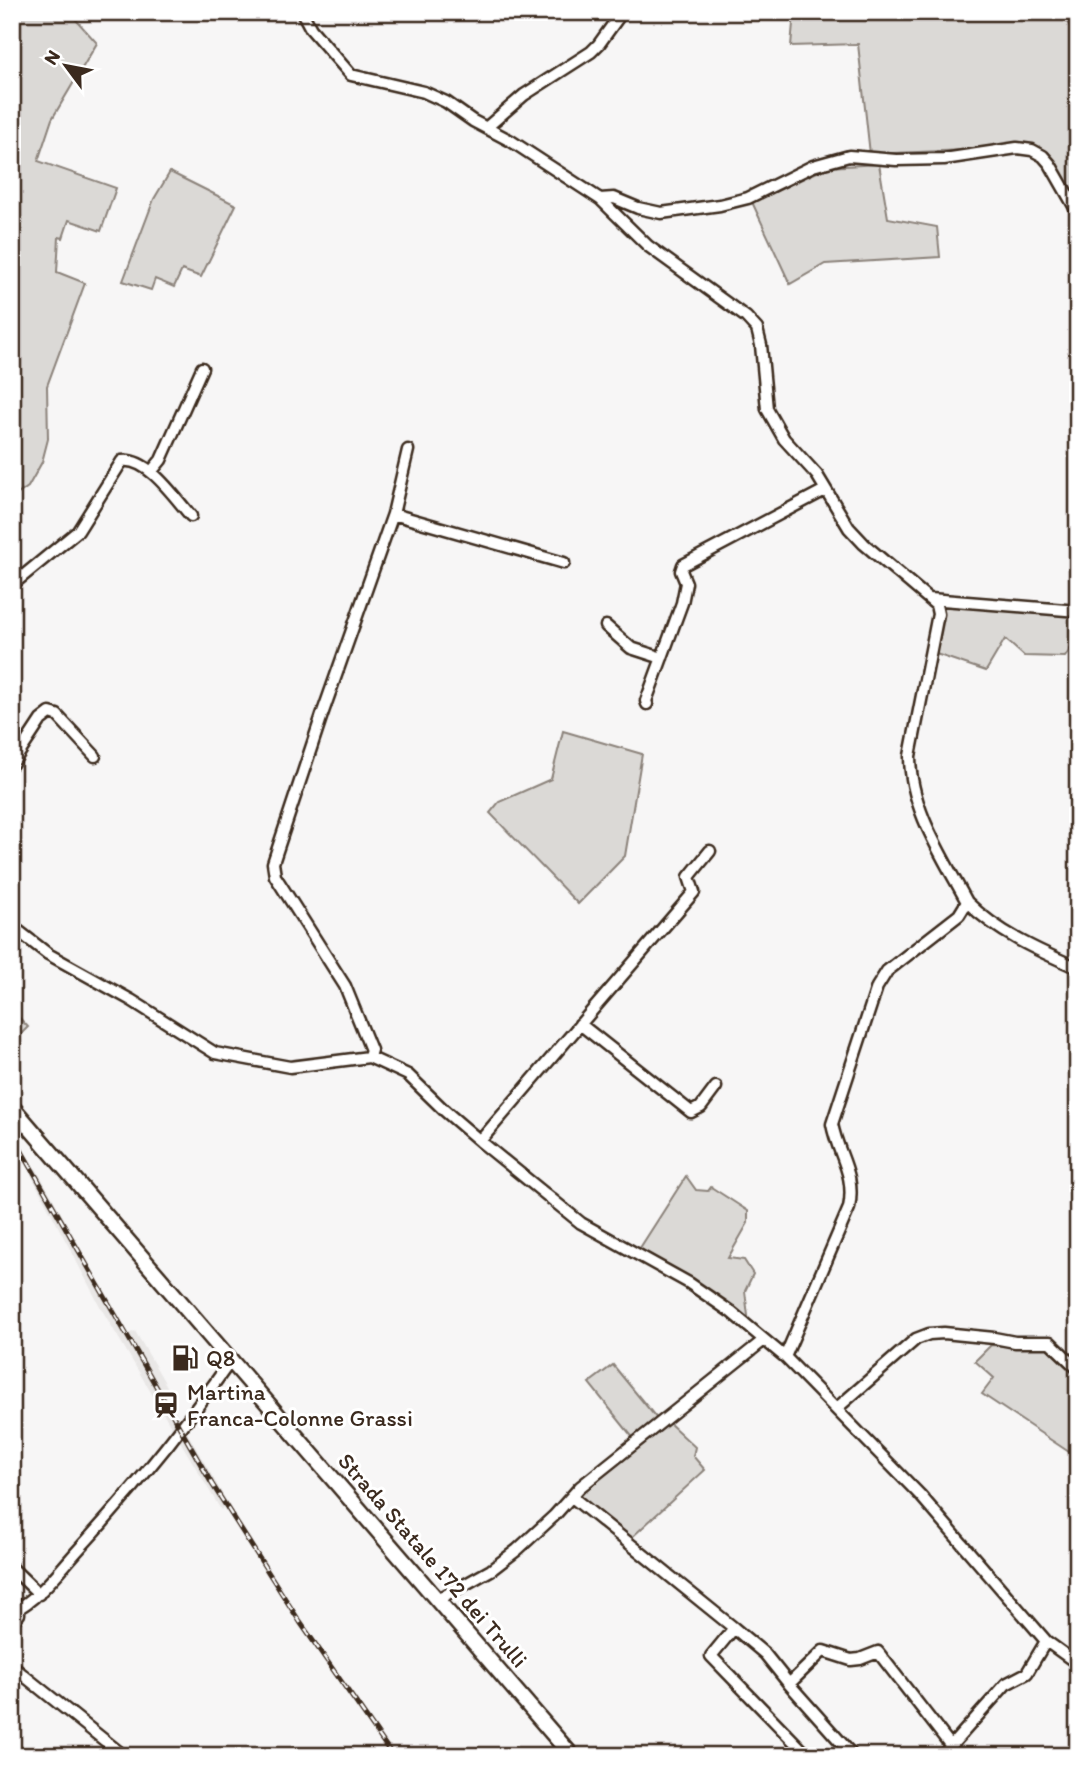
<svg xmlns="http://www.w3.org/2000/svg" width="1090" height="1768" font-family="Itim,sans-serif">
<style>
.built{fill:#e9e7e6}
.green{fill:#dbd9d6;stroke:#8b827a;stroke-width:2}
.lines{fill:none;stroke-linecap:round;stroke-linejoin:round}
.street-casing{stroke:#3b2a1e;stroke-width:15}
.primary-casing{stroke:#3b2a1e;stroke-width:19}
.street{stroke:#fff;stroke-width:10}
.primary{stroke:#fff;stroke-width:14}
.rail-casing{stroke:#3b2a1e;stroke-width:5}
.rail{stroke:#fff;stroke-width:2.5;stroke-dasharray:8;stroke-linecap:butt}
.labels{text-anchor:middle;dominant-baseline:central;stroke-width:6;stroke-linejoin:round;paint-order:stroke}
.poi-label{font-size:23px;fill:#3b2a1e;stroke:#fff;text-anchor:start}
.street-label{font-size:23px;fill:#3b2a1e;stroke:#fff}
</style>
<rect width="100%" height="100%" fill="#f7f6f6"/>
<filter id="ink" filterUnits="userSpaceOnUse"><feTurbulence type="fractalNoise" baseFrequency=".0143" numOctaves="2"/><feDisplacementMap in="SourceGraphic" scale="14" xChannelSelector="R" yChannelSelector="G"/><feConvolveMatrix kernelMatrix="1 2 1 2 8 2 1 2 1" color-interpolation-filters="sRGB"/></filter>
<g filter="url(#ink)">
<path class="built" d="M36,1168L128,1334L135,1331L168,1388L164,1392L227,1502L221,1510L102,1310L30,1173Z"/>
<path class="green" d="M12,12H69L97,43L52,119L38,161L116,188L101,231L69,220L63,238L59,237L57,272L85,283L47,386L48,439L42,462L28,487L18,494L12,466Z
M794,12H1010L1018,20L1036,12H1060L1078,38V205L1057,164L1035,147L870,154L858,44L791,46Z
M879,164L888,218L937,227L940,257L825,264L790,284L752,202L828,167Z
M170,172L236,205L201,277L182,270L174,287L155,279L151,290L123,281L154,199Z
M944,604L1071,614C1083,634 1077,639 1065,657L1024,656L1005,639L986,671L936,654L940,608Z
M563,731L642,754L625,856L578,904L490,813L499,802L551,779Z
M12,1010L28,1027L12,1043Z
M686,1176L696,1190L708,1191L711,1187L748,1211V1223L728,1258L744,1260L753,1274L745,1291L749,1324L638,1251Z
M991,1345L1047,1348L1058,1355L1078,1376V1458L982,1394L994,1378L975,1361Z
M613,1365L658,1420L668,1422L695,1447L693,1456L705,1470L629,1540L576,1495L634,1439L589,1383Z"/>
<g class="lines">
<g class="street-casing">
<path id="street" d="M302,12L311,29L351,75L424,92L446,102L473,121L511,141L600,199L648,246L746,317L757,329L761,345L767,409L784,439L817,475L849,528L864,544L936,605L938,614L910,756C910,809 943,857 967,902C998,933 1039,951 1078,968
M486,128L524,95L591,52L599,44L622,12
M600,199L614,198L638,208L661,213L720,205L748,198L813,166L849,156L896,160L944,159L1017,148L1032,150L1043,156L1050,164L1078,213
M151,472L161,460L202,368
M393,514L564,563
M12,585L78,531L122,461C148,457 175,498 191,516
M930,599L1078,611
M606,626L631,648L662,658
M647,704L646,701L682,603L686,583L681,571L683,565L825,490
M12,764L41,720L50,713L57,715L95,756
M12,926L48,954L131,1000L215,1053L290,1067L369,1057L408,1075L445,1111L480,1141L581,1223L689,1283L731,1312L785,1357L920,1495L1046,1641L1027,1673L1006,1684L951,1746L878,1652L860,1659L851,1660L823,1651L789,1684L765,1654L734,1628L711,1656L808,1756
M580,1024L691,1112L701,1107L716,1087
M369,1057L371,1050L345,986L275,876L273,863L322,715L393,514L408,450
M480,1141L694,892L689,877L710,851
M785,1357L849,1208C856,1173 838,1156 832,1124L877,987L887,971L959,915L967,902
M836,1409L916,1339L929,1334L944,1333L994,1338L1015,1342H1050L1078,1369
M572,1497L734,1628
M12,1568L39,1594
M437,1600L491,1570L517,1550L554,1516L580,1487L764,1340
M12,1612C40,1598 59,1571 79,1549C134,1489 185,1426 232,1359
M12,1622L19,1614V1608
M1046,1641L1078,1664
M12,1666L124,1756
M789,1684L853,1756
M942,1756L951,1746"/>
</g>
<g class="primary-casing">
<path id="primary" d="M12,1107L572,1756"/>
</g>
<use href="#street" class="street"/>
<use href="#primary" class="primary"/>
<g class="rail-casing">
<path id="rail" d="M12,1134L212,1484L300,1622L393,1756"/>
</g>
<use href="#rail" class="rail"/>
</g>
</g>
<defs>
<g id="fuel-bare" transform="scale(2.1)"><path d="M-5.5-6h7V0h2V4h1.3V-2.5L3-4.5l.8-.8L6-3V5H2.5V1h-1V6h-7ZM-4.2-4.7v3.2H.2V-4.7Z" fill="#3b2a1e" stroke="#fff" stroke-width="2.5" paint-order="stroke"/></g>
<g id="station-bare" transform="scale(2.1)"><path d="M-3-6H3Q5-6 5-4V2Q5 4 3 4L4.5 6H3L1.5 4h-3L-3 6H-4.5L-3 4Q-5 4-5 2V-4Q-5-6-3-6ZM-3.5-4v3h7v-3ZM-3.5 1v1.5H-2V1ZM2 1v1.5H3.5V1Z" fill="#3b2a1e" stroke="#fff" stroke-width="2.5" paint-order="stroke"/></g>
</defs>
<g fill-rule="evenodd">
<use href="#fuel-bare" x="185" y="1358"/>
<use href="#station-bare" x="166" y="1405"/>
</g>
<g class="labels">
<g class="poi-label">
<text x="206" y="1358">Q8</text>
<text x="187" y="1392">Martina<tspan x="187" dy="26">Franca-Colonne Grassi</tspan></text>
</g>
<g class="street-label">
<text transform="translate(433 1560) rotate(49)">Strada Statale 172 dei Trulli</text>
</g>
</g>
<rect width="1090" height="1768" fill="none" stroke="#fff" stroke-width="42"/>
<rect x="21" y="21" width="1048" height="1726" fill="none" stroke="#3b2a1e" stroke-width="2.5" filter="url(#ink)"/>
<g transform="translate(66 66) rotate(302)" stroke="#ffffff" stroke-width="5" paint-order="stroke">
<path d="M0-5L12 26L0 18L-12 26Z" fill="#3b2a1e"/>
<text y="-10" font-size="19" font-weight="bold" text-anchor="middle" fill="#3b2a1e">N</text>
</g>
</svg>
